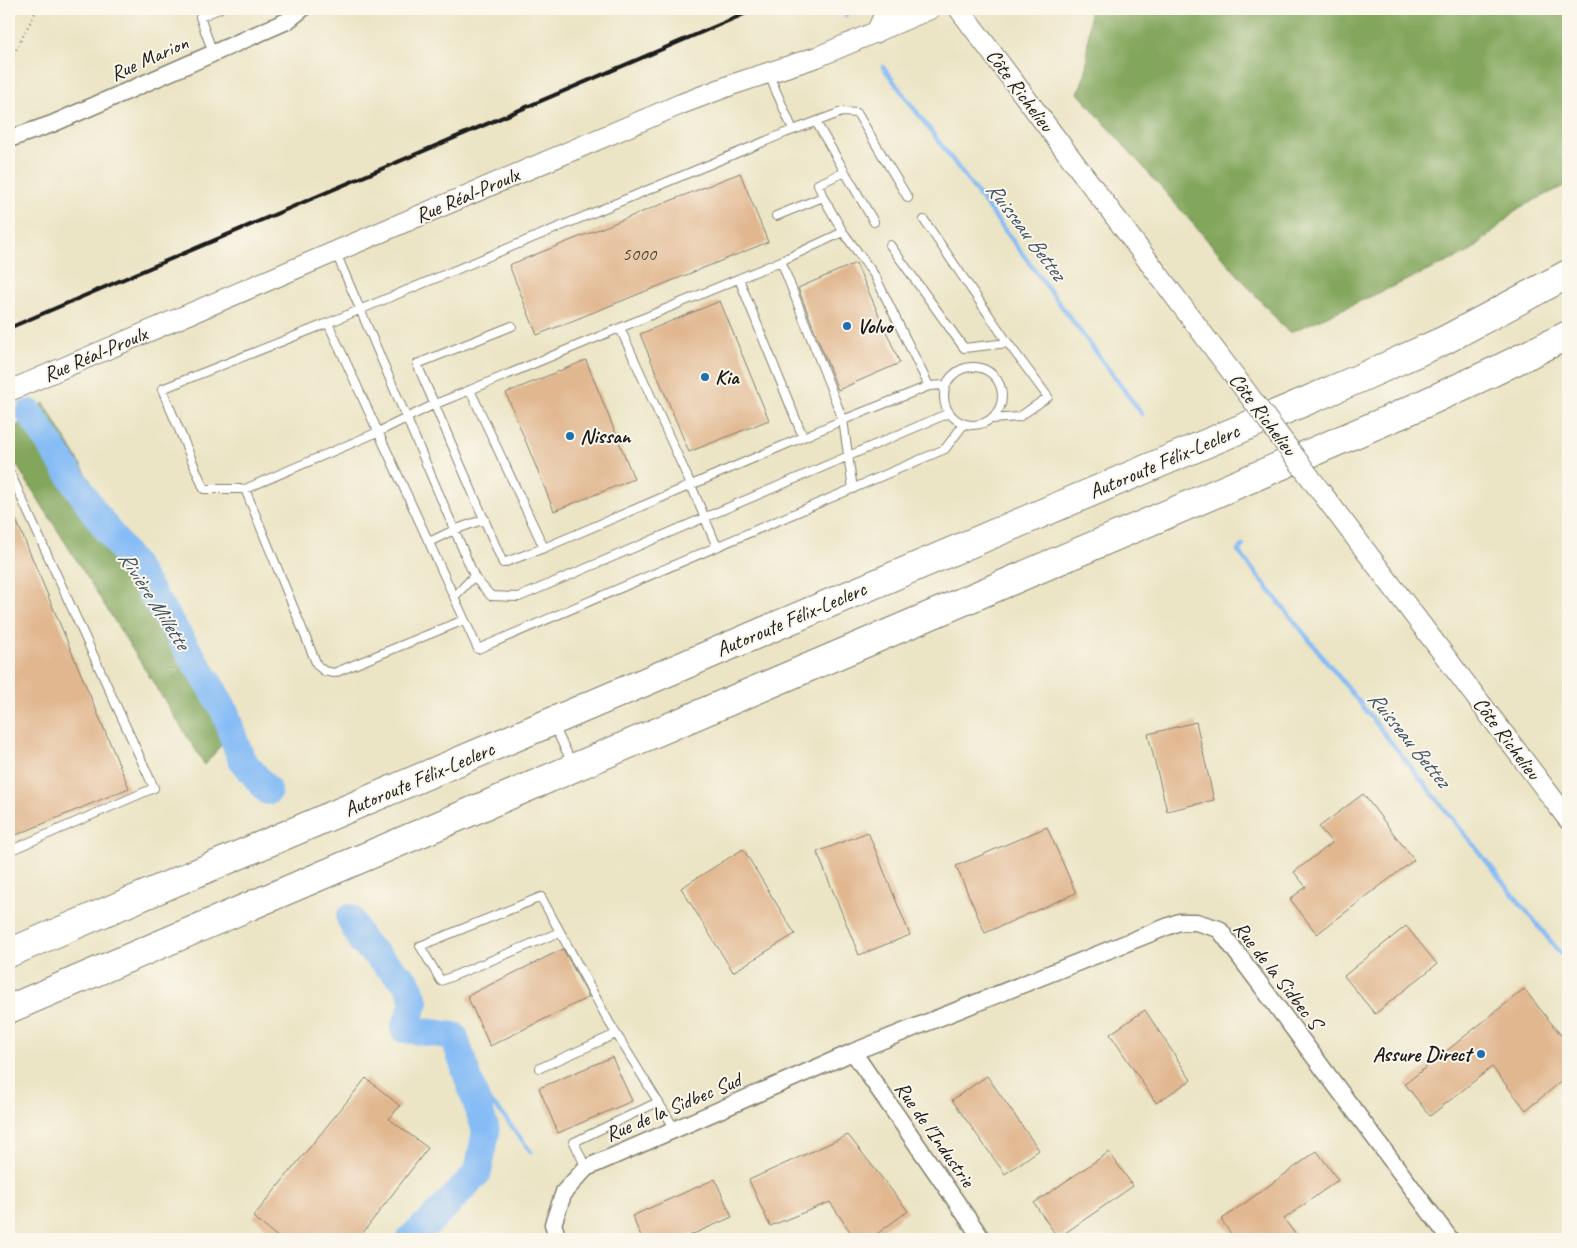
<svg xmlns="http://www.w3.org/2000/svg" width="1577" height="1248" font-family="Caveat,sans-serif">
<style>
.forest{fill:#82a65c;stroke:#4f613c}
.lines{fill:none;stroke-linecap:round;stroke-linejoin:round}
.stream{stroke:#86bcf5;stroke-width:4.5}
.river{stroke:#86bcf5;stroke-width:28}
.building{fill:#e1b790}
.service-casing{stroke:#848070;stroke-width:10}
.minor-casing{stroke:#848070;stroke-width:19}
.tertiary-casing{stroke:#848070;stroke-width:22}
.motorway-casing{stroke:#848070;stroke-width:30}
.path{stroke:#848070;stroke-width:2.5;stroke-dasharray:1 4;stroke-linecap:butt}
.service{stroke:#fff;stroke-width:8}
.minor{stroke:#fff;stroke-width:16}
.tertiary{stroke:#fff;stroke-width:20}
.motorway{stroke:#fff;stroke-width:28}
.rail{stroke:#1c1c1c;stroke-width:4}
.tertiary-bridge-casing{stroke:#848070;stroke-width:22;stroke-linecap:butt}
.tertiary-bridge{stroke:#fff;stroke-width:20}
.poi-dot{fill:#1f6fb2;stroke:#fbf7ec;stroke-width:2}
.labels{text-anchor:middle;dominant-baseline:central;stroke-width:4;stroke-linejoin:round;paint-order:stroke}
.number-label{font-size:19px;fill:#4d4339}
.street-label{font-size:21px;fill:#1c1c1c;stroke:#fbf7ec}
.poi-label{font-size:21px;font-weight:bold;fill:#1c1c1c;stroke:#fbf7ec;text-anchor:start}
.water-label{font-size:22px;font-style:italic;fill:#415468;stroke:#fbf7ec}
</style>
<rect width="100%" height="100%" fill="#fbf7ec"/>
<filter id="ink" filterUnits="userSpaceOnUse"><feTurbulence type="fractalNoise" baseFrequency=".02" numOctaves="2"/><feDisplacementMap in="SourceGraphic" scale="10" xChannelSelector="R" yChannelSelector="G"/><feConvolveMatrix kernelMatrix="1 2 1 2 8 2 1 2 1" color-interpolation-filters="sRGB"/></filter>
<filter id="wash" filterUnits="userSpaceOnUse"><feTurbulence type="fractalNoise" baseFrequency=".0096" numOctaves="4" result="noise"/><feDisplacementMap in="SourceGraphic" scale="20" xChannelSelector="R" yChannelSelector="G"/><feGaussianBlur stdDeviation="1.12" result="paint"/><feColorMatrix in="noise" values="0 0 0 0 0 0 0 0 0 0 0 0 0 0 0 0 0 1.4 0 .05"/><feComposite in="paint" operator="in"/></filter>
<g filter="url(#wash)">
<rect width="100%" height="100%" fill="#ebe4c5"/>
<path class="forest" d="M1090,9H1568V184L1519,208L1470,252L1289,333L1078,93L1086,71Z
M44,403L236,726L205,765L9,453V432Z"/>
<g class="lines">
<path class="stream" d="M843,9L846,15
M883,67L1142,414
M1243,545L1238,551L1560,953
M470,1084L500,1111L531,1152"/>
<path class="river" d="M30,413L93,510L134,566L213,690L225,712L235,743L242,760L268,791
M350,918L362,942L408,984L415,1002L404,1029L454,1036L486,1131L478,1172L439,1213L410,1239"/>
</g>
<g id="blocks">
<path class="building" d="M740,173L768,242L537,335L509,265Z
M856,263L900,363L838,390L798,288Z
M720,301L769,420L689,452L640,334Z
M586,360L634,479L554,511L506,393Z
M9,503L129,788L9,838Z
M1196,722L1214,800L1167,811L1148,734Z
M1363,794L1414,860L1317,934L1290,899L1306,887L1294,872L1332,843L1319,827Z
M1047,827L1076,893L985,933L956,866Z
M868,832L910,935L859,955L817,852Z
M743,849L795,934L733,972L681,888Z
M1406,926L1437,964L1375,1014L1344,976Z
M563,949L589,997L490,1046L467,996Z
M1524,989L1568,1044V1076L1526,1110L1492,1067L1430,1116L1405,1084Z
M1145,1010L1191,1080L1156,1103L1110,1034Z
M612,1057L632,1101L558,1133L539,1088Z
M987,1076L1039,1150L1005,1174L952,1100Z
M366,1078L400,1106L389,1119L428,1148L358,1239H280L253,1217Z
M848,1135L908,1211L870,1239H855L830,1202L770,1226L749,1180Z
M1317,1151L1338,1180L1284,1219L1299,1239H1235L1221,1220Z
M1109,1152L1133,1186L1058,1238L1034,1203Z
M715,1179L732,1217L682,1239H642L632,1216Z"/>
</g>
</g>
<g filter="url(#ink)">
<use href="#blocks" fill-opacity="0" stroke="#848070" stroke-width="1"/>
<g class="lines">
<g class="service-casing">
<path id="service" d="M213,53L200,17L219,9
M769,75L793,130
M816,122L874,222
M823,197L818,184L845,172
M908,198L857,113L842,112L785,133L328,323L478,649L945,449L964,424
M776,216L823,197L843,232L875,276L929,386L945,385
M924,220L1008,343L1048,397L1019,417L992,419
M843,232L781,261L843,420L929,386
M890,245L964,348L1008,343
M336,253L475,578L491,596L519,597L949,413
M781,261L470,390L544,548L843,420L853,489
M739,279L803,437
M512,326L417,364L503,563L544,548
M620,328L691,485L717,547
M944 396a29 29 0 1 1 58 0a29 29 0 1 1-58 0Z
M9,474L11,475L154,788L9,851
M245,489H204L162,389L328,323
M429,542L454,530L485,519
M454,597L474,576
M464,620L334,673L324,671L317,665L245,489L378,432L433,405L470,390
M554,726L572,763
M560,932L441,981L420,946L541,897L609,1022L675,1129
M540,1068L616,1034
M586,1168L574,1142L658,1102"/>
</g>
<g class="minor-casing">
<path id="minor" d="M9,139L52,124L287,21L302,9
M853,1052L982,1239
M558,1239L553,1224L564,1192L586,1168L853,1052L1179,922H1196L1219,929L1450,1239"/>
</g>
<g class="tertiary-casing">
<path id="tertiary" d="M959,9L1242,386
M876,33L887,9
M9,391L681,104L734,84L817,57L930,9
M1321,492L1568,819"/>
</g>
<g class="motorway-casing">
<path id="motorway" d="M9,953C458,762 908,569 1358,379L1445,340L1568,274
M9,1009L1397,416L1493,372L1568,335"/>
</g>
<path class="path" d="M9,63L37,9"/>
<use href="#service" class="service"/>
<use href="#minor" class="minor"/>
<use href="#tertiary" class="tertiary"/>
<use href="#motorway" class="motorway"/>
<path class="rail" d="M9,328L756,9"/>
<g class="tertiary-bridge-casing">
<path id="tertiary-bridge" d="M1242,386L1321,492"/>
</g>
<use href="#tertiary-bridge" class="tertiary-bridge"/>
</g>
</g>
<g class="poi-dot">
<circle cx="847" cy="326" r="5"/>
<circle cx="705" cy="377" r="5"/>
<circle cx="570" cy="436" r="5"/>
<circle cx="1481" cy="1054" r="5"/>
</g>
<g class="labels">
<g class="number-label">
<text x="639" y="254">5000</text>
</g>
<g class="street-label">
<text transform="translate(149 58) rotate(-24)">Rue Marion</text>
<text transform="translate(1020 90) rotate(53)">Côte Richelieu</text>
<text transform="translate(467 195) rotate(-23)">Rue Réal-Proulx</text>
<text transform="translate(95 354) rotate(-23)">Rue Réal-Proulx</text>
<text transform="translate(1263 414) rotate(53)">Côte Richelieu</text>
<text transform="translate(1164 461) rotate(-23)">Autoroute Félix-Leclerc</text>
<text transform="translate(791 619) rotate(-23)">Autoroute Félix-Leclerc</text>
<text transform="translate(1507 738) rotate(53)">Côte Richelieu</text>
<text transform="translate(419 779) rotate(-23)">Autoroute Félix-Leclerc</text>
<text transform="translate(1278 975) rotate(52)">Rue de la Sidbec S</text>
<text transform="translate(673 1107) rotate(-23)">Rue de la Sidbec Sud</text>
<text transform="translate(935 1134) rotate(55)">Rue de l'Industrie</text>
</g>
<g class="poi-label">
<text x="857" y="326">Volvo</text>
<text x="715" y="377">Kia</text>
<text x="580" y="436">Nissan</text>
<text x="1471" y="1054" text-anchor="end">Assure Direct</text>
</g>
<g class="water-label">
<text transform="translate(1026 231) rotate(53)">Ruisseau Bettez</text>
<text transform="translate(154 600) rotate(57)">Rivière Millette</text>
<text transform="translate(1409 739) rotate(51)">Ruisseau Bettez</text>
</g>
</g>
<rect width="1577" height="1248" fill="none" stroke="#fbf7ec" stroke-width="30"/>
</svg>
